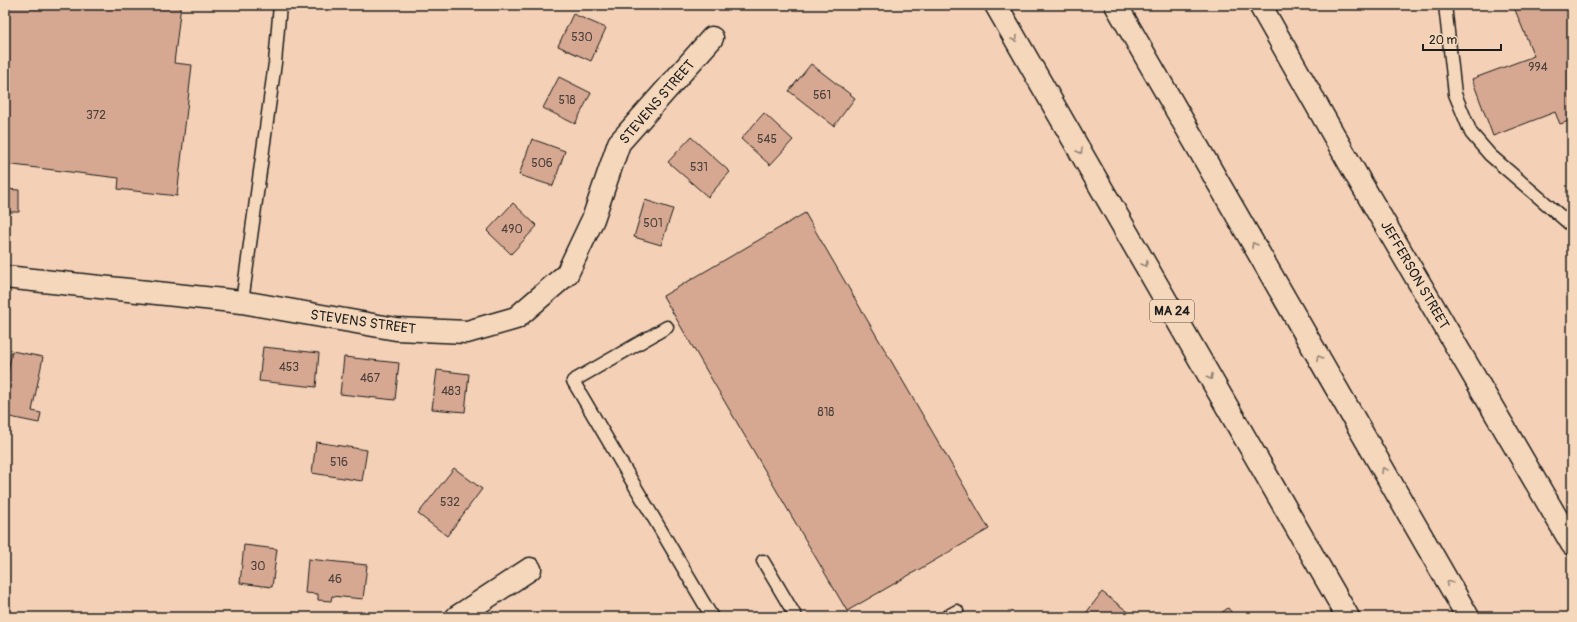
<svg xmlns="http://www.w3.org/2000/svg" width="1577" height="622" font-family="Pangolin,sans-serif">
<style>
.building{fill:#d6a892;stroke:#1c1c1c}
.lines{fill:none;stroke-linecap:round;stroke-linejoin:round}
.lane-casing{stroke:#1c1c1c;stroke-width:15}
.street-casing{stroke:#1c1c1c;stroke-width:25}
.highway-casing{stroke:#1c1c1c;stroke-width:25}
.lane{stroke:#f5d7bb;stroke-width:12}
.street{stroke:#f5d7bb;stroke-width:22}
.highway{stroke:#f5d7bb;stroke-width:22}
.oneway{stroke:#938373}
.labels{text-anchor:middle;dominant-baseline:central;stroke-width:3.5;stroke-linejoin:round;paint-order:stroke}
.number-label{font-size:12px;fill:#4a3f3a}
.shield{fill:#f5d7bb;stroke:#5d544c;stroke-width:1}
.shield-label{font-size:13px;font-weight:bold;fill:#1c1c1c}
.street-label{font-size:14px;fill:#1c1c1c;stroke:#f5d7bb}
</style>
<rect width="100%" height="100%" fill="#f4d1b6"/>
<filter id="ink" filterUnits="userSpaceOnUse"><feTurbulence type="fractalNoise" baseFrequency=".025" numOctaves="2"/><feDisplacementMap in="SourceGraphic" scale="8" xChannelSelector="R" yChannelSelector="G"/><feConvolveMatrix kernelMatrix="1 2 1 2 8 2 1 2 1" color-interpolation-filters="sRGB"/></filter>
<g filter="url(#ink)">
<path class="building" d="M5,5H181L174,63L192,65L177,196L118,189L119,178L5,164Z
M1513,5H1572V120L1560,124L1555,112L1493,136L1472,79L1534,56Z
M573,14L606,28L591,61L558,46Z
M811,64L855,98L834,126L789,91Z
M559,77L591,93L575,124L543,108Z
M764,113L793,140L770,165L741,139Z
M691,137L730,172L708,197L668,162Z
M532,139L565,151L553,186L519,175Z
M5,189L19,190V212H5Z
M645,200L673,209L661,245L634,237Z
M513,203L537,226L511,254L487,231Z
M805,213L989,529L847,611L663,296Z
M263,347L319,353L316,387L259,381Z
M12,351L43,357L32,411L41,413L39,423L5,416V386Z
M344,357L399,363L395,400L340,394Z
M437,370L469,374L465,412L432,409Z
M316,442L367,450L362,481L312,473Z
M454,468L482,489L447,536L418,514Z
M244,545L277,549L272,587L240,583Z
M308,559L367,565L363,599L332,596L331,601L318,600V594L305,593Z
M1102,592L1135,617H1083Z
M1228,608L1235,617H1218L1217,616Z
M627,612L631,617H621Z"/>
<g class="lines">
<g class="lane-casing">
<path id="lane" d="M1445,5L1455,94L1471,133L1490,155L1572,226
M242,302L275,63L280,5
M667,327L573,381L712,617
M763,561L796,617
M946,617L957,611"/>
</g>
<g class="street-casing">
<path id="street" d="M1260,5L1358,178L1572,544
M5,277L242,302L396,329L467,332L516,318L567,274L593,219L619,143L712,38
M457,617L530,569"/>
</g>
<g class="highway-casing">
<path id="highway" d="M996,5L1348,617
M1116,5L1468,617"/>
</g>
<use href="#lane" class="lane"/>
<use href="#street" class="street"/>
<use href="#highway" class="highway"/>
</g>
<defs><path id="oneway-chevron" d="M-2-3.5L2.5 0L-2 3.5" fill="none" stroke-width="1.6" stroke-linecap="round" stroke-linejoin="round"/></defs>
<g class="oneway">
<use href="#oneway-chevron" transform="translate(1015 39) rotate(60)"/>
<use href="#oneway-chevron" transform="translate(1080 151) rotate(60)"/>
<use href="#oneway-chevron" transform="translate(1254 245) rotate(-120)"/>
<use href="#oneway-chevron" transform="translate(1145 264) rotate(60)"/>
<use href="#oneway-chevron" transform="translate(1319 358) rotate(-120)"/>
<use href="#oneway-chevron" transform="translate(1210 377) rotate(60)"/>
<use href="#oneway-chevron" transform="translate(1384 470) rotate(-120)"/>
<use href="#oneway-chevron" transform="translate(1449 583) rotate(-120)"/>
</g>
</g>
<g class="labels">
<g class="number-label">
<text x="582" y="37">530</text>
<text x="1538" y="67">994</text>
<text x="822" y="95">561</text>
<text x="567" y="100">518</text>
<text x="96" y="115">372</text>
<text x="767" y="139">545</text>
<text x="542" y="163">506</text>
<text x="699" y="167">531</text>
<text x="653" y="223">501</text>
<text x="512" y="229">490</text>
<text x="289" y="367">453</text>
<text x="370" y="378">467</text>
<text x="451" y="391">483</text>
<text x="826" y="412">818</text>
<text x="339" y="462">516</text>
<text x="450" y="502">532</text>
<text x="258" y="566">30</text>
<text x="335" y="579">46</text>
</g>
<rect class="shield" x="1150" y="300" width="44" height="22" rx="3"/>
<g class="shield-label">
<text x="1172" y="311">MA 24</text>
</g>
<g class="street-label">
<text transform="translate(657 102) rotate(-49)">STEVENS STREET</text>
<text transform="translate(1415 275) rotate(60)">JEFFERSON STREET</text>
<text transform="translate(363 322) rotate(8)">STEVENS STREET</text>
</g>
</g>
<rect width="1577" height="622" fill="none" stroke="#f5d7bb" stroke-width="20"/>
<rect x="10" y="10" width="1557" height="602" fill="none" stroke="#1c1c1c" stroke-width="1.5" filter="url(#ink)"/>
<path d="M1423 44v6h78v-6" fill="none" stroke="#1c1c1c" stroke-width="2"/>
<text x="1429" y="44" font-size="12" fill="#1c1c1c" stroke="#f5d7bb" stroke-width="3" paint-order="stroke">20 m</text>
</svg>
